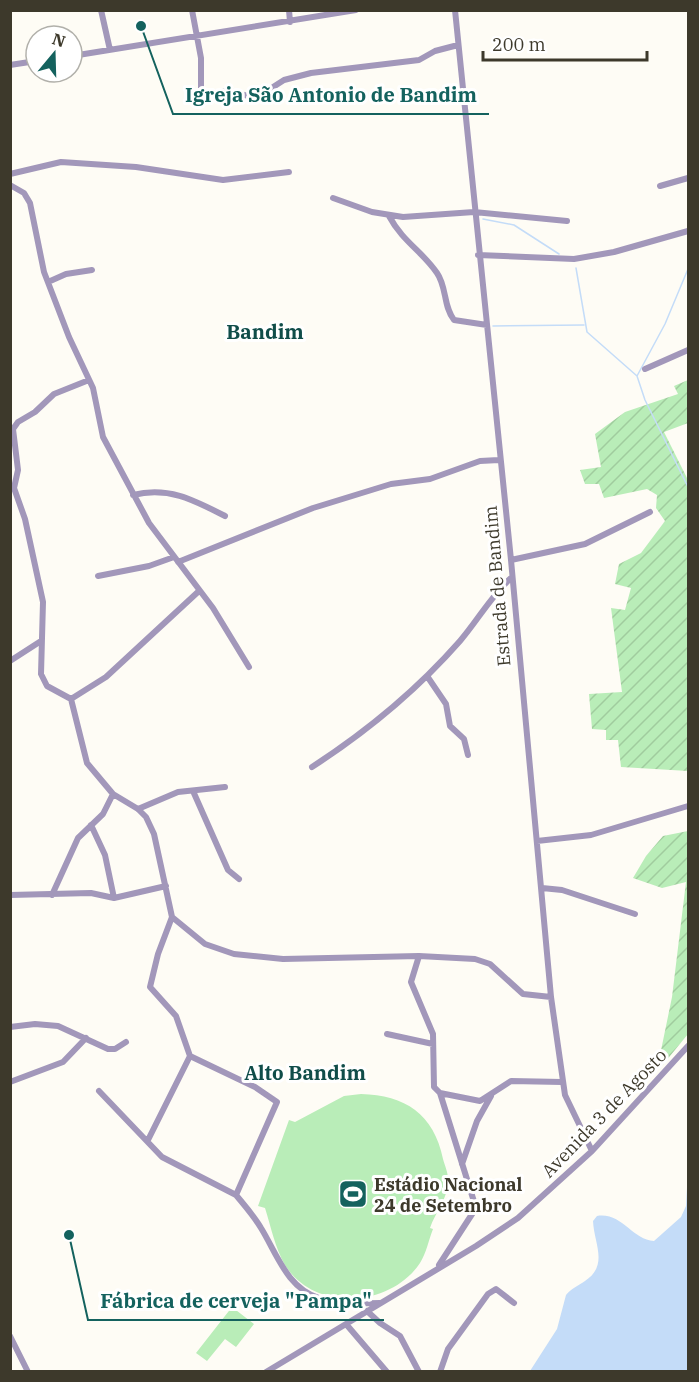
<svg xmlns="http://www.w3.org/2000/svg" width="699" height="1382" font-family="'IBM Plex Serif',serif">
<style>
.garden{fill:url(#garden-furrows)}
.pitch{fill:#b9edb8}
.water{fill:#c4dcf8}
.lines{fill:none;stroke-linecap:round;stroke-linejoin:round}
.stream{stroke:#c4dcf8;stroke-width:1.5}
.minor{stroke:#a297ba;stroke-width:6}
.labels{text-anchor:middle;dominant-baseline:central;stroke-width:6;stroke-linejoin:round;paint-order:stroke}
.street-label{font-size:18px;fill:#3d392b;stroke:#fff}
.poi-label{font-size:18px;font-weight:bold;fill:#3d392b;stroke:#fff;text-anchor:start}
.neighbourhood-label{font-size:20px;font-weight:bold;fill:#104d49;stroke:#fff}
.leader{fill:none;stroke:#14625e;stroke-width:2}
.callout-dot{fill:#14625e;stroke:#fff;stroke-width:2}
.callout-label{font-size:20px;text-anchor:middle;font-weight:bold;fill:#14625e;stroke:#fff;stroke-width:6;stroke-linejoin:round;paint-order:stroke}
</style>
<defs>
<pattern id="garden-furrows" width="10" height="10" patternUnits="userSpaceOnUse" patternTransform="scale(1.5)"><rect width="10" height="10" fill="#b9edb8"/><path d="M-1 1l2-2M0 10L10 0M9 11l2-2" fill="none" stroke="#a0cc9e"/></pattern>
</defs>
<rect width="100%" height="100%" fill="#fefcf5"/>
<path class="garden" d="M688,380V423L664,432L688,480V771L621,767L618,740H606V730L592,729L589,694L622,692L611,608L625,610L631,588L615,584L619,564L641,553L665,521L656,508L657,495L647,489L604,498L599,484H585L580,470L601,467L595,434L625,412L678,394L674,386Z
M688,831V1034L661,1067L658,1065L672,997L686,882L662,888L633,878L646,856L663,836Z"/>
<path class="pitch" d="M361,1094C405,1095 434,1114 443,1159C445,1166 449,1175 448,1182C448,1198 435,1213 430,1228L433,1229C429,1239 426,1254 420,1263C390,1308 314,1312 285,1265C275,1248 271,1227 265,1208L258,1206L289,1120L295,1122L344,1096Z
M232,1307L254,1324L236,1347L225,1339L207,1361L196,1353Z"/>
<path class="water" d="M688,1168V1371H530L557,1329L566,1295C572,1288 578,1286 585,1281C609,1265 594,1244 593,1221L597,1216C622,1212 632,1240 654,1241L681,1217L686,1206Z"/>
<g class="lines">
<path class="stream" d="M483,219L514,225L559,254
M576,268L587,332L637,376L645,400L688,487
M493,326L584,325
M637,376L665,324L688,269"/>
<path class="minor" d="M101,10L110,50
M192,10L201,58V90L207,94L229,91L256,98L284,80L311,73L419,60L435,51L458,45
M289,10L290,22
M455,10L511,560L551,997L565,1095L592,1151
M72,56L356,10
M10,65L36,61
M10,174L61,162L136,167L223,180L289,172
M10,185L24,193L30,203L44,272L69,337L93,388L103,437L149,523L213,608L249,667
M660,186L688,178
M333,198L372,212L403,217L474,212L567,221
M389,216C403,242 422,251 437,273C447,287 443,306 454,320L487,325
M478,255L574,259L614,252L688,231
M48,282L66,274L92,270
M645,369L688,350
M89,380L54,394L35,412L18,422L13,429L18,470L14,488L25,519L43,602L41,674L47,686L71,699L87,763L113,794L138,809L146,817L154,834L172,917L205,944L234,954L283,959L419,956L475,959L490,964L523,994L551,997
M133,495C168,486 194,500 225,516
M511,560L585,544L650,512
M178,562L313,508L391,484L430,479L480,461L499,460
M98,576L149,566L174,557
M10,661L41,641
M427,676L446,704L450,726L464,739L468,755
M71,699L106,677L199,591
M312,767C366,732 417,690 460,641C478,620 491,596 512,577
M193,791L228,870L239,879
M138,809L178,792L225,787
M91,825L105,855L114,898
M537,841L591,835L688,806
M542,888L562,890L635,914
M10,895L91,893L114,898L166,886
M52,895L78,838L103,814L113,794
M172,917L158,954L150,987L176,1016L190,1056L255,1087L277,1102L236,1195C245,1206 254,1216 261,1228C277,1254 287,1288 319,1298C338,1305 360,1303 380,1303
M419,956L411,982L433,1034L434,1087L440,1093L480,1101L511,1081L562,1082
M10,1027L35,1024L58,1026L108,1049H115L126,1042
M387,1034L433,1044
M10,1082L63,1062L86,1038
M99,1091L162,1157L236,1195
M148,1140L190,1056
M462,1164L477,1121L491,1096
M439,1265L476,1208L440,1093
M367,1311L380,1323L400,1336L419,1372
M346,1324L387,1372
M10,1336L28,1372
M266,1372L476,1246L518,1218L592,1151L688,1046
M440,1372L448,1349L488,1294L496,1289L514,1303"/>
</g>
<defs>
<g id="stadium-square" transform="scale(1.5)"><rect x="-9" y="-9" width="18" height="18" rx="4" fill="#14625e" stroke="#fff"/><path d="M0-5a6.5 5 0 1 0 0 10a6.5 5 0 1 0 0-10ZM-3.5-1.8h7v3.6h-7Z" fill="#fff"/></g>
</defs>
<g fill-rule="evenodd">
<use href="#stadium-square" x="353" y="1194"/>
</g>
<g class="labels">
<g class="street-label">
<text transform="translate(497 586) rotate(-95)">Estrada de Bandim</text>
<text transform="translate(604 1113) rotate(-46)">Avenida 3 de Agosto</text>
</g>
<g class="poi-label">
<text x="374" y="1184">Estádio Nacional<tspan x="374" dy="21">24 de Setembro</tspan></text>
</g>
<g class="neighbourhood-label">
<text x="265" y="331">Bandim</text>
<text x="305" y="1072">Alto Bandim</text>
</g>
</g>
<path class="leader" d="M141 26L173 114H489M69 1235L88 1320H384"/>
<g class="callout-dot">
<circle cx="141" cy="26" r="6"/>
<circle cx="69" cy="1235" r="6"/>
</g>
<g class="callout-label">
<text x="331" y="102">Igreja São Antonio de Bandim</text>
<text x="236" y="1308">Fábrica de cerveja "Pampa"</text>
</g>
<rect width="699" height="1382" fill="none" stroke="#3d392b" stroke-width="24"/>
<g transform="translate(54 54) rotate(19)"><circle r="28" fill="#ffffff" stroke="#b1b0aa" stroke-width="1.5"/>
<path d="M0-4.5L10 22L0 15L-10 22Z" fill="#14625e"/>
<text y="-9" font-size="16" font-weight="bold" text-anchor="middle" fill="#3d392b">N</text>
</g>
<path d="M483 51v9h164v-9" fill="none" stroke="#3d392b" stroke-width="3"/>
<text x="492" y="51" font-size="18" fill="#3d392b" stroke="#ffffff" stroke-width="4.5" paint-order="stroke">200 m</text>
</svg>
